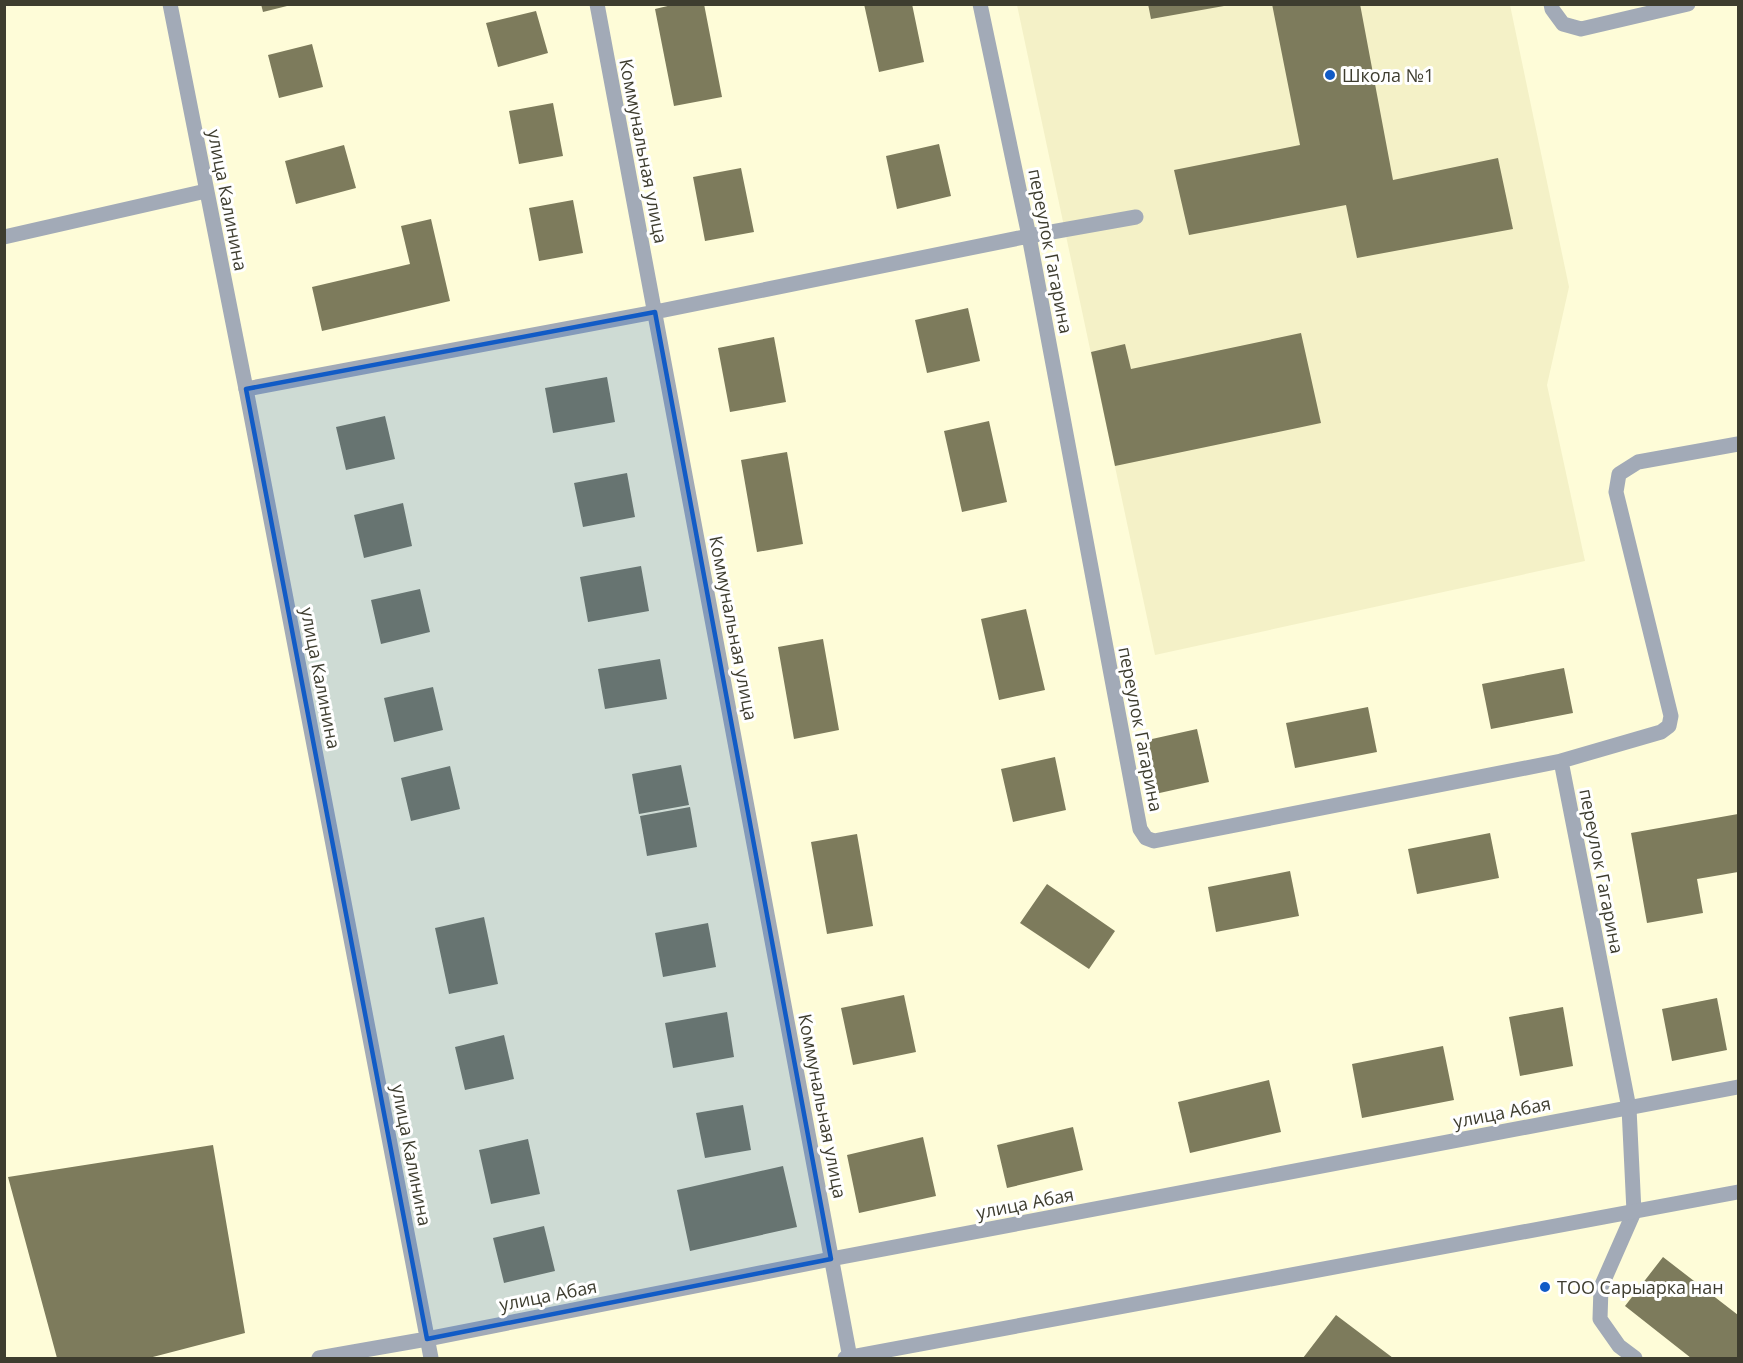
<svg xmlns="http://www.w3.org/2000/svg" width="1743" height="1363" font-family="'Open Sans',sans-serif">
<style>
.built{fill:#f4f1c7}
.building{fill:#7d7b5c}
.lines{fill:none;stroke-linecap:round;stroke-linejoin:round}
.service{stroke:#a2aab7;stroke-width:15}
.minor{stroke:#a2aab7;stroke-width:15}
.tertiary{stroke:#a2aab7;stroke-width:15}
.marked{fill:#115bc6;fill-opacity:0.2;stroke:#115bc6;stroke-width:4.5;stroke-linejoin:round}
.poi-dot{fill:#115bc6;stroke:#fff;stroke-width:2}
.labels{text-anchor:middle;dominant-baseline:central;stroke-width:6;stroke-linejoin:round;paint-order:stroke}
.poi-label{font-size:18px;fill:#3e3d2f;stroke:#fff;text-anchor:start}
.street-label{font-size:18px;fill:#3e3d2f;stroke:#fff}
</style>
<rect width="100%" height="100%" fill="#fefcd8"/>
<path class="built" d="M1017,5H1510L1569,287L1547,385L1585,561L1155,655Z"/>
<path class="building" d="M261,4H291V5L263,12Z
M676,4H704L722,97L674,106L655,9Z
M864,4H912L924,62L879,72Z
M1148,4H1224V6L1151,19Z
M1272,4H1360L1393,180L1498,158L1513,229L1357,258L1346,205L1189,235L1174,170L1300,145Z
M536,11L548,53L498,67L486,23Z
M312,44L323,87L279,98L268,55Z
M553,103L563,156L519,164L509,111Z
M939,144L951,196L897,209L886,156Z
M344,145L356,188L296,204L285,161Z
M741,168L754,232L705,241L693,177Z
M573,200L583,253L539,261L529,208Z
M431,219L450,301L322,331L312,287L410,264L401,226Z
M968,308L980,361L927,373L915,320Z
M1301,333L1321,423L1115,466L1091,352L1125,344L1131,369Z
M774,337L786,402L730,412L718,348Z
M607,377L615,422L553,433L545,388Z
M385,416L395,459L346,470L336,427Z
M989,421L1007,502L962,512L944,431Z
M787,452L803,544L757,552L741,460Z
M627,473L635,517L583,527L574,483Z
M403,503L412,546L364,558L354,515Z
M641,566L649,611L588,622L580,577Z
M420,589L430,632L381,644L371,600Z
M1026,609L1045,690L999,700L981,619Z
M823,639L839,730L794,739L778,647Z
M660,659L667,699L605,709L598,669Z
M1564,668L1573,713L1491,729L1482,684Z
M433,687L443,730L394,742L384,698Z
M1368,707L1377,752L1295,768L1286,723Z
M1197,729L1209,782L1155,794L1143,741Z
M1055,757L1066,810L1013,822L1001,769Z
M681,765L689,805L639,814L632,774Z
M450,766L460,809L411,821L401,778Z
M690,807L697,847L647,856L640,816Z
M1738,814V872L1697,879L1703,913L1647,923L1631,833Z
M1490,833L1499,878L1417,894L1408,849Z
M857,834L873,926L827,934L811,842Z
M1290,871L1299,916L1216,932L1208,887Z
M1047,884L1115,931L1089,969L1020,923Z
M484,917L498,984L449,994L435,928Z
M708,923L716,967L663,977L655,933Z
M904,995L916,1052L853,1065L841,1008Z
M1717,998L1727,1050L1672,1061L1662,1009Z
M1563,1007L1573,1066L1520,1076L1509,1017Z
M727,1012L734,1057L673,1068L665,1023Z
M504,1035L514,1079L465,1090L455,1047Z
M1443,1046L1454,1100L1362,1118L1352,1064Z
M1269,1080L1281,1132L1190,1153L1178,1102Z
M743,1105L751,1150L705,1158L696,1113Z
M1073,1127L1083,1170L1007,1188L997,1145Z
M923,1137L936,1196L859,1213L847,1155Z
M528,1139L540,1194L491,1204L479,1150Z
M213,1145L245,1333L149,1358H57L8,1177Z
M783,1166L797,1227L690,1251L677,1190Z
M544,1226L555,1271L504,1283L493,1238Z
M1663,1257L1738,1315V1358H1691L1625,1306Z
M1336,1315L1393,1358H1303Z"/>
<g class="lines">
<path class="service" d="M1634,1212L1601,1287L1600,1319L1619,1346L1635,1358"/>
<path class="minor" d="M597,4L850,1358
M980,4L1029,236L1140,829L1146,838L1154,841L1561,761L1629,1108L1634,1212
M1551,4L1552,9L1563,24L1581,29L1688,4
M4,237L206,191
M246,389L655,312L1029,236L1136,217
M1561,761L1661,732L1669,726L1671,716L1616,492L1619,474L1638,462L1738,444"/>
<path class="tertiary" d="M170,4L246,389L431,1358
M319,1358L427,1339L831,1259L1738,1087
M845,1358L1738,1192"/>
</g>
<path class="marked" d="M655,312L831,1259L427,1339L246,389Z"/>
<g class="poi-dot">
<circle cx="1330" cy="75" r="6"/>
<circle cx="1545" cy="1287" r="6"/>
</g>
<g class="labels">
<g class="poi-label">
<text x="1342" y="75">Школа №1</text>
<text x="1557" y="1287">ТОО Сарыарка нан</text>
</g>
<g class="street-label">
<text transform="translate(644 151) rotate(79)">Коммунальная улица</text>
<text transform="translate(228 200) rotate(79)">улица Калинина</text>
<text transform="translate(1051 251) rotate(79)">переулок Гагарина</text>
<text transform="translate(734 628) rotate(79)">Коммунальная улица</text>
<text transform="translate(321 678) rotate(79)">улица Калинина</text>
<text transform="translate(1141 729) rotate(79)">переулок Гагарина</text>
<text transform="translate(1602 871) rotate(79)">переулок Гагарина</text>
<text transform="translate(823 1106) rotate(79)">Коммунальная улица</text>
<text transform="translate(1502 1112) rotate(-11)">улица Абая</text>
<text transform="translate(412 1155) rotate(79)">улица Калинина</text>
<text transform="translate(1025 1203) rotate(-11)">улица Абая</text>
<text transform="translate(548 1295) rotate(-11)">улица Абая</text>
</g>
</g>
<rect width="1743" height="1363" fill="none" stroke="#3e3d2f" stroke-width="12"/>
</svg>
